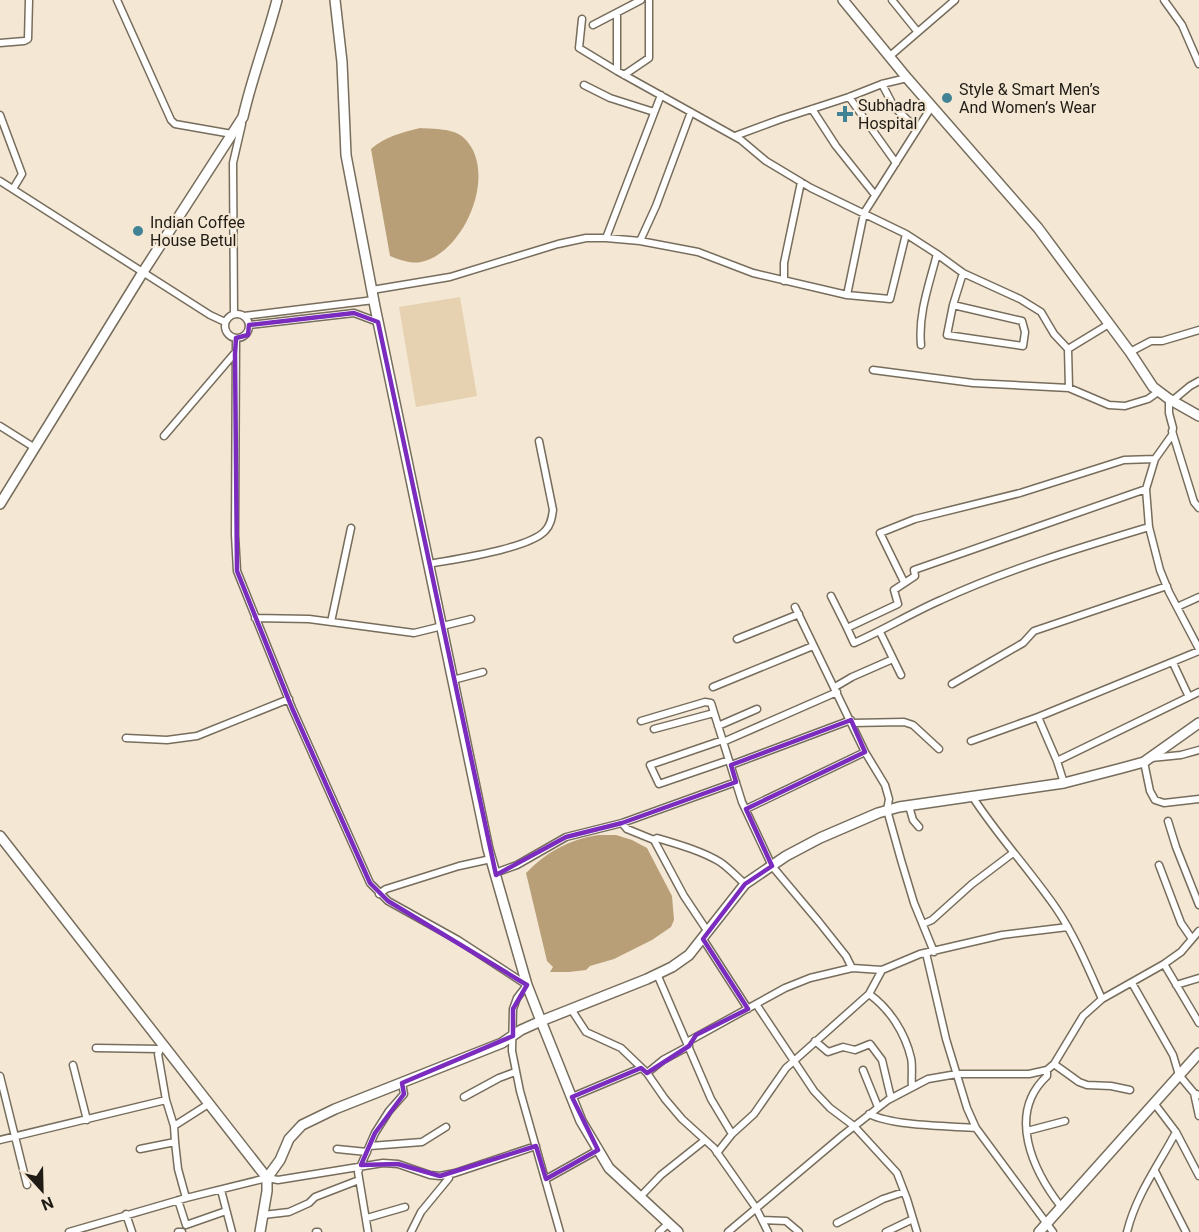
<svg xmlns="http://www.w3.org/2000/svg" width="1199" height="1232" font-family="Roboto,sans-serif">
<style>
.green{fill:#e6d1b0}
.water{fill:#b89f78}
.lines{fill:none;stroke-linecap:round;stroke-linejoin:round}
.minor-casing{stroke:#776d5c;stroke-width:9}
.secondary-casing{stroke:#776d5c;stroke-width:12}
.primary-casing{stroke:#776d5c;stroke-width:12}
.minor{stroke:#fff;stroke-width:6}
.secondary{stroke:#fff;stroke-width:9}
.primary{stroke:#fff;stroke-width:9}
.marked{fill:none;stroke:#7b2cbf;stroke-width:4.5;stroke-linejoin:round}
.poi-dot{fill:#418395;stroke:#f4e8d5;stroke-width:2}
.labels{text-anchor:middle;dominant-baseline:central;stroke-width:4.5;stroke-linejoin:round;paint-order:stroke}
.poi-label{font-size:16px;fill:#201c15;stroke:#f4e8d5;text-anchor:start}
</style>
<rect width="100%" height="100%" fill="#f4e8d5"/>
<path class="green" d="M460,297L477,396L416,407L399,307Z"/>
<path class="water" d="M420,128C433,129 454,128 464,138C499,171 465,253 421,262C411,264 400,260 390,256L371,149C386,136 401,133 420,128Z
M598,835H616L632,840L647,848L672,896L674,920L671,927L652,940L614,959L590,966L586,970L569,972H550L553,967L547,961L526,873C546,852 570,839 598,835Z"/>
<g class="lines">
<g class="minor-casing">
<path id="minor" d="M117,0L171,120L175,124L232,134
M892,0L917,31
M1164,0L1182,25L1199,64
M617,13V71
M593,25L641,0
M0,43L24,41L28,39L29,0
M890,56L955,0
M624,75L649,58V0
M882,84L894,107L917,129
M584,85L610,98L654,112
M849,97L896,163
M812,109L836,146L875,195
M0,115L22,174L13,189
M735,136L781,119L849,97L882,84L907,78
M0,181L210,315L225,322
M906,234L937,254C929,285 918,314 921,345
M606,238L661,95
M640,241L656,206L691,112
M937,254L963,273L1020,299L1041,312L1054,334L1068,349L1109,324
M784,281V263L801,182
M372,290L450,277L558,244L586,238H606L640,241L698,252L753,273L847,295L890,299L906,234L811,188L766,161L741,140L617,71L579,48L582,19
M847,295L864,213L932,106
M953,305L947,335L1023,346L1025,332L1022,321L953,305L963,273
M234,314L233,163L242,124
M225 326a12 12 0 1 1 24 0a12 12 0 1 1-24 0Z
M244,316L374,300
M249,325L354,313L378,322
M236,338L235,535L237,571L292,708L370,883L388,901L458,940L527,985L517,998L513,1009L512,1051L520,1091L560,1232
M1068,349L1069,388
M1130,352L1151,341H1162L1199,330
M873,370L973,383L1069,388L1109,405L1125,406L1148,399L1158,392
M1169,399V413L1173,428L1172,435L1155,459L1146,489L1149,527L1160,570L1169,592L1199,649
M1172,401L1190,386L1199,381
M0,426L35,448
M1172,431L1194,502L1199,508
M164,436L234,354
M429,564C455,559 528,549 545,531C551,525 552,517 553,510L539,441
M904,582L880,533L915,519L1020,493L1124,460L1155,459
M831,596L847,628L898,604L894,590L915,576L914,570L1146,489
M795,607L865,752L885,785L889,799L887,810L901,860L914,903L934,952
M1177,607L1199,597
M255,618L309,619L414,633L471,619
M331,622L351,528
M847,628L854,643C884,630 911,613 941,600C1008,569 1079,548 1149,527
M880,632L901,675
M737,639L799,614
M1173,663L1189,697
M453,680L483,672
M952,684L1023,643L1034,631L1167,586
M713,687L813,646
M835,687L852,677L893,659
M1038,717L1199,651
M641,721L705,702L711,703L742,802L772,866L819,922L846,956L852,968
M852,723L904,722L913,725L939,749
M718,726L757,709
M654,729L714,713
M126,738L167,740L197,736L289,699
M723,740L650,765L659,784L729,760
M971,741L1038,717L1057,761L1064,783
M723,742L837,692
M1151,758L1181,755L1199,750
M1057,761L1199,692
M1144,762L1150,791L1155,800L1164,803L1199,799
M731,765L851,720
M972,796C997,835 1029,869 1056,908C1075,936 1088,968 1102,999
M909,806L913,820L919,827
M746,809L865,752
M1168,821L1176,847L1199,905
M622,823L627,829L654,840L684,896L708,932
M654,840L657,838C677,844 702,851 720,862C729,868 737,877 745,884
M1159,865L1181,923L1192,939
M495,873L517,865L566,837L622,823L736,782
M379,894L386,889L459,866L491,859
M923,924L932,920L972,884L1013,853
M703,939L748,1009
M926,953L946,1039L967,1108L976,1128L1053,1232
M1164,964L1199,1023
M657,974L711,1099L732,1134
M1132,983L1173,1055L1179,1075L1194,1093L1199,1095
M1176,985L1199,978
M869,994C890,1009 905,1033 911,1058C913,1067 911,1078 912,1087
M756,1004L814,1091L830,1108L854,1126L897,1173L907,1199L917,1232
M571,1009L586,1032L621,1048L647,1073L665,1099L682,1119L714,1148L756,1208L768,1232
M815,1041L828,1052L843,1047L855,1050L870,1044L882,1060L891,1098
M687,1042L785,988L810,978L852,968L882,970L920,954L1002,935L1068,927
M163,1044L158,1054L166,1100L174,1126
M96,1048L160,1049
M1054,1064L1079,1082L1087,1085L1111,1086L1130,1090
M73,1065L87,1120
M863,1070L878,1107
M1047,1070V1076C1006,1114 1033,1171 1062,1208
M647,1073L663,1060L689,1046
M0,1076L27,1185
M1194,1093L1199,1116
M464,1097L499,1078L515,1072
M572,1097L641,1068
M1154,1103L1176,1132L1199,1176
M869,1114C893,1126 948,1126 976,1128
M1027,1131L1065,1121
M0,1140L166,1100
M175,1142L178,1169L186,1198
M370,1146L422,1142L446,1127
M140,1149L175,1142L174,1126L210,1103
M337,1149L367,1152
M717,1153L732,1134L754,1114L786,1068L869,994L882,970
M1155,1171L1186,1232
M546,1179L598,1150
M221,1190L232,1232
M640,1197L661,1175L705,1140
M178,1200L186,1225L226,1211
M126,1214L132,1232
M263,1215L289,1212L309,1203L315,1197L359,1180
M367,1218L405,1207
M762,1220L786,1221L799,1232
M837,1223L883,1199L904,1192
M69,1232L186,1198L267,1178L278,1180L383,1163L398,1164L430,1175L440,1176L455,1173L536,1146
M178,1232H182
M316,1232H318
M368,1232L358,1172L375,1133L389,1111L404,1094L402,1083
M411,1232L421,1212L449,1178L450,1174
M659,1232L669,1223
M728,1232L843,1135L888,1100L928,1079L957,1074H1029L1047,1070L1054,1064L1083,1016L1102,999L1164,964L1181,952L1199,931
M886,1232L913,1219
M1127,1232C1136,1195 1158,1166 1176,1132"/>
</g>
<g class="secondary-casing">
<path id="secondary" d="M843,0L907,78L1038,228L1130,352L1153,387L1169,399L1199,416
M0,504L143,272L243,117C252,77 267,39 277,0
M0,836L267,1178
M678,1232L609,1168L581,1121L541,1021L647,979L672,967L689,955L745,884L786,856L820,838L878,813L899,807L1064,783L1122,768L1144,762L1199,723
M1039,1232L1199,1053"/>
</g>
<g class="primary-casing">
<path id="primary" d="M260,1232L267,1191V1178L280,1160L289,1139L302,1125L335,1109L502,1043L521,1030L541,1021L527,985L488,849L375,307L346,155L342,62L335,0"/>
</g>
<use href="#minor" class="minor"/>
<use href="#secondary" class="secondary"/>
<use href="#primary" class="primary"/>
</g>
<path class="marked" d="M354,313L378,322L496,875L566,837L622,823L736,782L731,765L851,720L865,752L746,809L772,866L745,884L703,939L748,1009L696,1035L689,1046L647,1073L641,1068L572,1097L598,1150L546,1179L536,1146L440,1176L398,1164L361,1165L375,1133L404,1094L402,1083L513,1036V1009L527,985L388,901L370,883L292,708L237,571L235,354L236,338L248,335L249,325Z"/>
<g class="poi-dot">
<circle cx="947" cy="98" r="6"/>
<path d="M842 105h6v6h6v6h-6v6h-6v-6h-6v-6h6z"/>
<circle cx="138" cy="231" r="6"/>
</g>
<g class="labels">
<g class="poi-label">
<text x="959" y="89">Style &amp; Smart Men’s<tspan x="959" dy="18">And Women’s Wear</tspan></text>
<text x="858" y="105">Subhadra<tspan x="858" dy="18">Hospital</tspan></text>
<text x="150" y="222">Indian Coffee<tspan x="150" dy="18">House Betul</tspan></text>
</g>
</g>
<g transform="translate(42 1190) rotate(158)" stroke="#f4e8d5" stroke-width="4.5" paint-order="stroke">
<path d="M0-4.5L10 22L0 15L-10 22Z" fill="#201c15"/>
<text y="-9" font-size="16" font-weight="bold" text-anchor="middle" fill="#201c15">N</text>
</g>
</svg>
